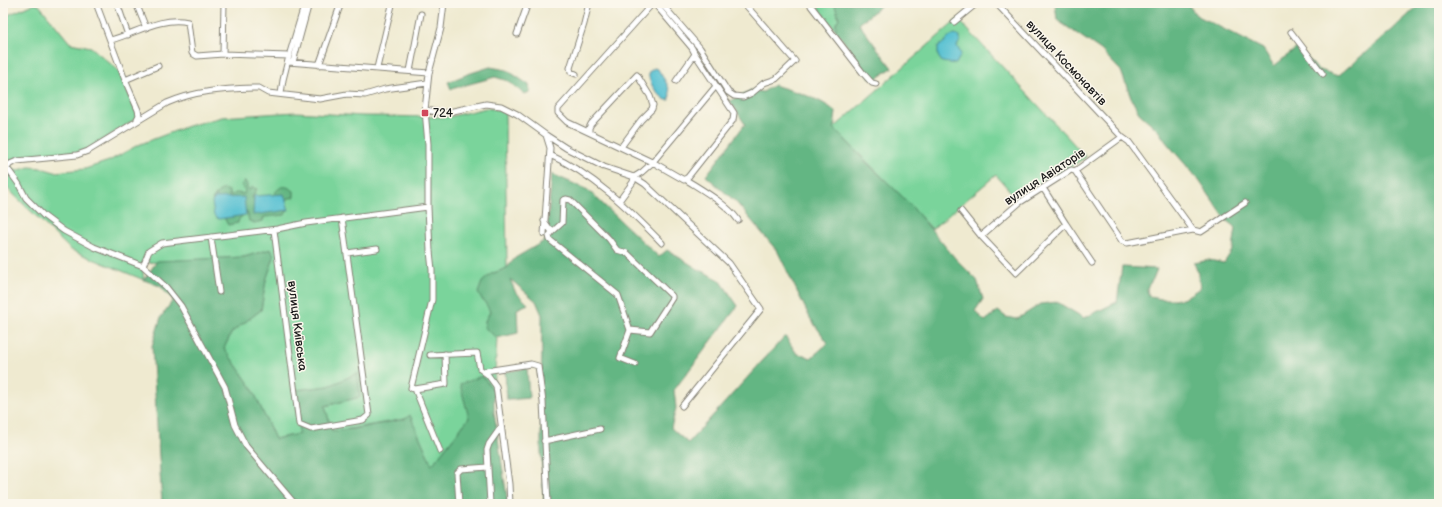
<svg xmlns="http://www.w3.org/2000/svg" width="1442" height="507" font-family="'Balsamiq Sans',sans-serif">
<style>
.green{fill:#7ad49b;stroke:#4b785c}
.forest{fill:#63b683;stroke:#406950}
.water{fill:#55c0d1;stroke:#386e76}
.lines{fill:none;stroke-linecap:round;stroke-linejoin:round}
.minor-casing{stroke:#868376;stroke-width:7}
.minor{stroke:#fff;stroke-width:5}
.poi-dot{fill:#d1495b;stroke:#fbf7ec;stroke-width:1.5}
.labels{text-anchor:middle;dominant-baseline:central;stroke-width:3;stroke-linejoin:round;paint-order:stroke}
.street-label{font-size:12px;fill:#1c1c1c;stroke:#fbf7ec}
.poi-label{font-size:12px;fill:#1c1c1c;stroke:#fbf7ec;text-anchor:start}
</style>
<rect width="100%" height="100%" fill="#fbf7ec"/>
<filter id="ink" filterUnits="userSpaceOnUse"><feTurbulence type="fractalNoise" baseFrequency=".025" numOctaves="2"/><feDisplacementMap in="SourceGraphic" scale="8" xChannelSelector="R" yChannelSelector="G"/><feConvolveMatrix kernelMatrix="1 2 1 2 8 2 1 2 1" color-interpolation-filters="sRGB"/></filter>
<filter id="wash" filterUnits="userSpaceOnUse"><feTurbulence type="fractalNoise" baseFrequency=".012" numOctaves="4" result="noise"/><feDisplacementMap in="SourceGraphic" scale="16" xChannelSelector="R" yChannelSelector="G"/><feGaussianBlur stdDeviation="0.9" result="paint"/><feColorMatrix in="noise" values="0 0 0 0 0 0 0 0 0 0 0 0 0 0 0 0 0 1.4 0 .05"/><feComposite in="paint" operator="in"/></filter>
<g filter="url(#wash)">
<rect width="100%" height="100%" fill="#efead0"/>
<path class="green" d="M815,3H832L835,6L839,18L836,23V31Z
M34,4L39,5L70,43L91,47L119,71L137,113L136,119L93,146L81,152L21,158L7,162L16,171L29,167L41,168L55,172L85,169L109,161L138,145L188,126L222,117L295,112L363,116L448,117L486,108L505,111L507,268L491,274L482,300L488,304L490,312L485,321L497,338L494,391L482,376L469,418L432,465L410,416L405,419L332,432L325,406L360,397L358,373L329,386L296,390L299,434L275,439L252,388L224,348L232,332L261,310L266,280L274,257L271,249L244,257L142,263L144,280L71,250L6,187H3V17Z
M958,19L1086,157L1018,200L996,175L932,229C901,194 866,162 834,128Z"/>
<path class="forest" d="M832,3H884L859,24L892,68L877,78H870L836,31V23L839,18L835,6Z
M1055,3H1187L1196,15L1263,49L1274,66L1298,47L1317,69L1338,76L1392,30L1421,3H1439V504H544L541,450L542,315L536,301L510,279L515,291L528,304L517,309L518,333L497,338L485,328V321L490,312C487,304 482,300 478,293L482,282L491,274L507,268L515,258L546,240L552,174L588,190L659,257L667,250L698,269L720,280L738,306L674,390L676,408L671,428L688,443L785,336L797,354L804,355L811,358L828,343L810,318L778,252L736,202L706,176L745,124L730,101L751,90L763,92L774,85C795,92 819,97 836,112L834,128L868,164L908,202L955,258L977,280L983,299L975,311L985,321L998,311L1006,317L1017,319L1041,304L1057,302L1084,318L1117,302L1122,267L1157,269C1156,272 1154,276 1153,279C1148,287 1144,287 1150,297L1161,299H1183L1200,288L1198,273L1194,263L1209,260L1224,263L1233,249L1236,228L1227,221L1198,179L1166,142L1158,130L1139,113L1131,98L1121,71L1101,50L1057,20Z
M490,67L507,70L529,85L530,92L524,94L508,81L495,77L451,89L448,82L468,74Z
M245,181L247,185V188L250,190L252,187L257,189L252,197L254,200L271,199C278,188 282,182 294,191V197L286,199L287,210L285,215L264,217L263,221L254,223L249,221L247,212L239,219L238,223L228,225L217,204L212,200L218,192L224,189L229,191V196L236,193L244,194L245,190L241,185Z
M271,249L274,257L266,280L261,310L232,332L224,348L252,388L275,439L299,434L296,390L329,386L358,373L360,397L325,406L332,431L353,429L405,419L410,415L432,465L469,418L460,384L482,376L494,391V412L508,504H162L152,346L161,317L173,300L160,286L144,280L157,261L244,257Z
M527,368L529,398L507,400L505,372Z"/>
<path class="water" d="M955,34L960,36V41L957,46L961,54L956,64L942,62L938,56V46C945,44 948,36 955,34Z
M654,68L658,69C663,79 673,88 669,100H666C657,94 647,82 649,72Z
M284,194L289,210L253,215L254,196Z
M244,197L246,215L219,219L214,216L212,202L215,198Z"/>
</g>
<g filter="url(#ink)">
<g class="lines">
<g class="minor-casing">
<path id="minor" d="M96,3L125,80L138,110L139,115L137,119
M117,3L128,35
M136,3L146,28
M653,3L558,109V113L567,122L656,164L684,180L688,177L733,120L734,113L695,54L692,48L654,3
M661,3L700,48L728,92L734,96L743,97L752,93L764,83L776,79L795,61L744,3
M811,3V6L863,73L872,83L876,84
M996,3L1122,137L1129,142L1193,230L1127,243L1122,241L1075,171
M954,22L977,3
M1291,32L1323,74
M517,34L528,3
M111,40C136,33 162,16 188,22L192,53L197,56L223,54L289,56L283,80L281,94
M223,54L224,3
M289,56L305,3
M288,62L429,73
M293,62L309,3
M319,65L341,3
M377,68L392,5L390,3
M410,71L421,14
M576,74L571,72L570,68L584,24L589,3
M125,80L158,66
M676,81L695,54
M425,110L444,113L486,104L501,106L517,114L546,135L566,148L604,167L634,177L645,184L729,263L761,309L682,406
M589,132V128L591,124L637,75L650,96L653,105L652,109L641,120L621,147
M550,155C593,174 629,209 662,243
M3,165L7,168L18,183L26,198L44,216L64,231L94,247L143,266L166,287L181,306L225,387L235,425L246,446L295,504
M7,168L10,164L17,161L77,155L88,151L167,103C194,91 224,89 253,88H259L268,93L320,99L347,94L365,95L385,89L427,83
M685,179C702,190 726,203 738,220
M619,201L633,182L634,177L642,172L652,163L716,86
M961,211L981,236L1016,273L1066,224L1043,188
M544,221L552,232L549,236L550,240L618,295L630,330L620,358L635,364
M1066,224L1092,263
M274,230L299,424L311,429L363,420L369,415L342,218
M1193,230L1201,232L1245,203
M552,232L562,223L563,200L566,199L570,200L609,239L617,250L627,253L672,296V298L650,332L630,330
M544,234L550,148L546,135
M981,236L1019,203L1071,170L1075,171L1122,137
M211,237L219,292
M347,253L377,249
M143,266L149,251L162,243L277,229L306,223L428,207
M430,355L477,353L480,369L488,375L496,386L509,484L510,504
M485,373V371L531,364L538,366L543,402L548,504
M415,389L446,384L445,354
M544,441L600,429
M440,451L415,389L411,388L432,300V270L430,251L428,207V144L425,110L429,73L441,28L444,3
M459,504L457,473L461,469L488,467
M490,504L487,450L489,444L501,427"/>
</g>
<use href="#minor" class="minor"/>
</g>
</g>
<rect class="poi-dot" x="421" y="109" width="8" height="8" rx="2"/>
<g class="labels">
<g class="street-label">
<text transform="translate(1066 63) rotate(47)">вулиця Космонавтів</text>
<text transform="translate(1045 177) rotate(-33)">вулиця Авіаторів</text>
<text transform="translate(297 326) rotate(83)">вулиця Київська</text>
</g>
<g class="poi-label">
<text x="433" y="113">724</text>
</g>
</g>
<rect width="1442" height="507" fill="none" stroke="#fbf7ec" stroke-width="16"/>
</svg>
